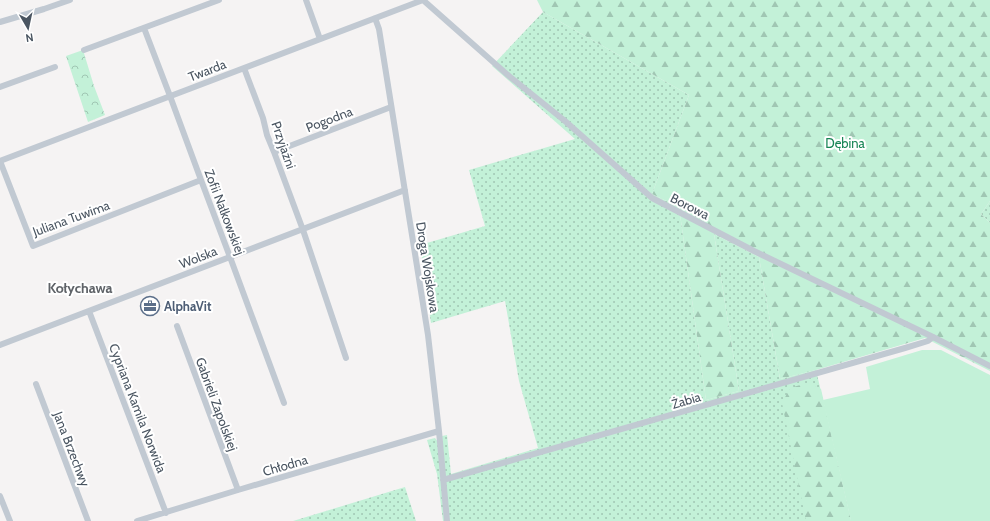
<svg xmlns="http://www.w3.org/2000/svg" width="990" height="521" font-family="Cabin,sans-serif">
<style>
.grass{fill:url(#grass-dots)}
.forest{fill:url(#forest-firs)}
.park{fill:url(#park-crowns)}
.garden{fill:#c3f1d8}
.lines{fill:none;stroke-linecap:round;stroke-linejoin:round}
.minor{stroke:#c1c9d2;stroke-width:6}
.labels{text-anchor:middle;dominant-baseline:central;stroke-width:4;stroke-linejoin:round;paint-order:stroke}
.street-label{font-size:13px;fill:#4a5561;stroke:#fff}
.park-label{font-size:13px;fill:#188555;stroke:#fff}
.service-label{font-size:13px;font-weight:bold;fill:#4e5e75;stroke:#fff;text-anchor:start}
.neighbourhood-label{font-size:14px;font-weight:bold;fill:#5f6368;stroke:#fff}
</style>
<defs>
<pattern id="grass-dots" width="8" height="8" patternUnits="userSpaceOnUse"><rect width="8" height="8" fill="#c3f1d8"/><path d="M2 2h.1M6 6h.1" fill="none" stroke="#a0c6b3" stroke-width="1.8" stroke-linecap="round"/></pattern>
<pattern id="forest-firs" width="22" height="20" patternUnits="userSpaceOnUse"><rect width="22" height="20" fill="#c3f1d8"/><path d="M5 1l3.5 6h-7zM16 11l3.5 6h-7z" fill="#a0c6b3"/></pattern>
<pattern id="park-crowns" width="20" height="18" patternUnits="userSpaceOnUse"><rect width="20" height="18" fill="#c3f1d8"/><path d="M2 6a3 3 0 1 1 6 0M12 15a3 3 0 1 1 6 0" fill="none" stroke="#a0c6b3"/></pattern>
</defs>
<rect width="100%" height="100%" fill="#f5f3f3"/>
<path class="grass" d="M543,12L689,95L652,194L679,207L706,400L739,391L714,234L759,257L780,379L816,370L851,521H448L442,436L447,435L451,474L538,448L519,381L505,301L431,323L420,245L485,226L469,170L575,139L492,66Z
M990,201V223L981,214Z
M435,438L438,442L446,521H443L437,474L427,440Z
M405,487L416,521H293Z"/>
<path class="forest" d="M537,0H990V201L981,214L990,223V371L925,338L816,370L780,379L759,257L714,234L739,391L706,400L679,207L652,194L689,95L543,12Z
M807,383L821,389L851,521H806L782,403L790,388Z"/>
<path class="park" d="M83,50L94,86L105,115L88,122L66,56Z"/>
<path class="garden" d="M922,350H941L990,375V521H851L823,400L870,389L866,367Z"/>
<g class="lines">
<path class="minor" d="M306,0L320,39
M423,0L509,76L565,121L652,198L754,251L933,337L990,366
M375,18L379,29L428,335L439,431L447,521
M0,22L44,9L70,0
M144,28L170,96L201,180L230,257L284,403
M84,50L219,0
M244,68L263,118L267,135L274,152L303,230L346,358
M0,87L55,67
M274,152L391,107
M201,180L33,246L0,161L97,124L423,0
M89,311L166,513
M177,326L238,490
M0,345L405,190
M36,384L88,521
M443,480L905,348L928,341L933,337
M0,496L10,521
M137,521L238,490L439,431"/>
</g>
<defs>
<g id="office-ring" transform="scale(1)"><circle r="9.5" fill="#fff" stroke="#5c6f8a" stroke-width="1.5"/><path d="M-6-3h4V-5.5h4V-3h4V5H-6ZM-1-4.5V-3h2v-1.5ZM-6 0V1H6V0Z" fill="#5c6f8a"/></g>
</defs>
<g fill-rule="evenodd">
<use href="#office-ring" x="150" y="306"/>
</g>
<g class="labels">
<g class="street-label">
<text transform="translate(207 70) rotate(-21)">Twarda</text>
<text transform="translate(329 119) rotate(-21)">Pogodna</text>
<text transform="translate(284 145) rotate(71)">Przyjaźni</text>
<text transform="translate(690 206) rotate(27)">Borowa</text>
<text transform="translate(225 212) rotate(69)">Zofii Nałkowskiej</text>
<text transform="translate(71 218) rotate(-20)">Juliana Tuwima</text>
<text transform="translate(198 257) rotate(-21)">Wolska</text>
<text transform="translate(428 267) rotate(81)">Droga Wojskowa</text>
<text transform="translate(686 400) rotate(-16)">Żabia</text>
<text transform="translate(217 404) rotate(70)">Gabrieli Zapolskiej</text>
<text transform="translate(138 408) rotate(69)">Cypriana Kamila Norwida</text>
<text transform="translate(72 449) rotate(69)">Jana Brzechwy</text>
<text transform="translate(285 465) rotate(-16)">Chłodna</text>
</g>
<g class="park-label">
<text x="845" y="143">Dębina</text>
</g>
<g class="service-label">
<text x="164" y="306">AlphaVit</text>
</g>
<g class="neighbourhood-label">
<text x="80" y="288">Kołychawa</text>
</g>
</g>
<g transform="translate(28 28) rotate(171)" stroke="#ffffff" stroke-width="3" paint-order="stroke">
<path d="M0-3L7 15L0 10L-7 15Z" fill="#4a5561"/>
<text y="-6" font-size="11" font-weight="bold" text-anchor="middle" fill="#4a5561">N</text>
</g>
</svg>
